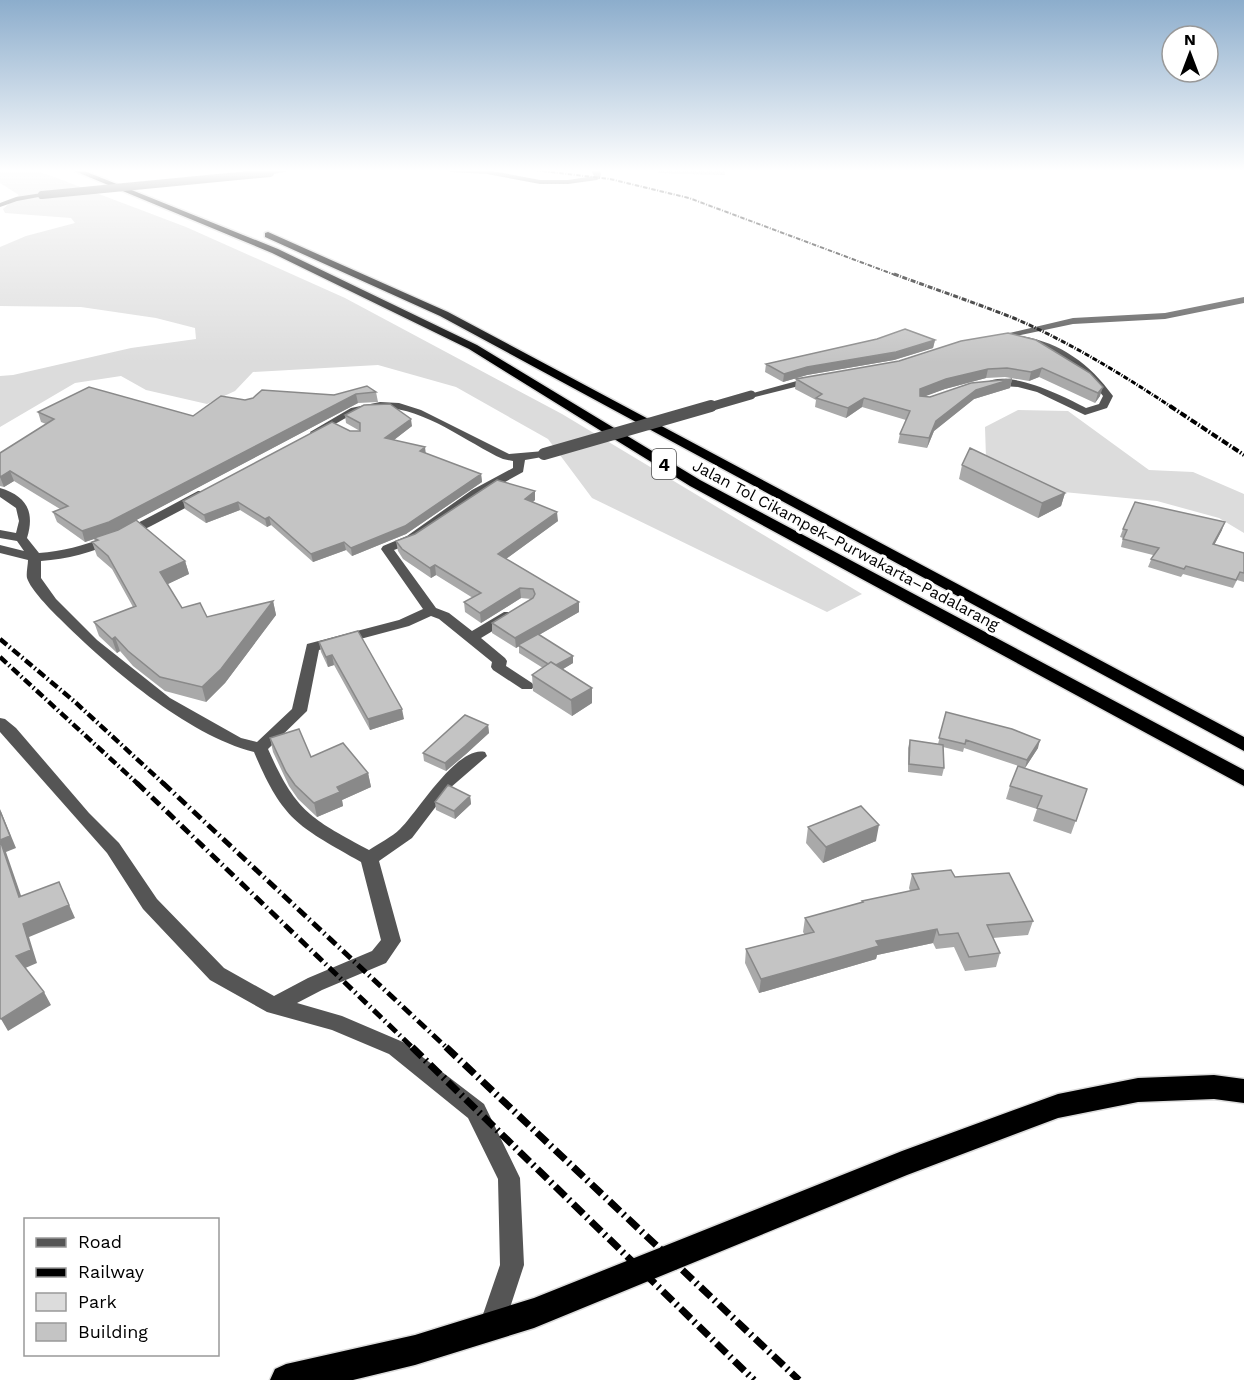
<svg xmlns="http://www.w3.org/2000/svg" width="1244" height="1380" font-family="'Work Sans',sans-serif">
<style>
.green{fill:#dcdcdc}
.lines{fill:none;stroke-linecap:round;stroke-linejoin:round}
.highway-casing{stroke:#dbdbdb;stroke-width:3}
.minor{fill:#555;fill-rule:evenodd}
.highway{fill:#000;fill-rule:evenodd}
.rail-far5{stroke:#000;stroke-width:2;stroke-dasharray:4.5 1.5 1 1.5;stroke-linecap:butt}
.rail-far4{stroke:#000;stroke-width:3;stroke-dasharray:5 1.5 1 1.5;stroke-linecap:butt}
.rail-far3{stroke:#000;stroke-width:4;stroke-dasharray:7 2 1.5 2;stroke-linecap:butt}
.rail-far2{stroke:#000;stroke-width:4.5;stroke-dasharray:9 3 1.5 3;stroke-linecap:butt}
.rail-far1{stroke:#000;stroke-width:5;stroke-dasharray:11 4 1.5 4;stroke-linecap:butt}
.rail{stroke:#000;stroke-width:7;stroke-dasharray:14 4.5 2 4.5;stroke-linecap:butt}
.minor-bridge-far2{stroke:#555;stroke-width:8}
.minor-bridge-far1{stroke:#555;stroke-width:9}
.minor-bridge{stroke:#555;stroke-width:12}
.wall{fill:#a9a9a9}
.shaded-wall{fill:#898989}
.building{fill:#c4c4c4;stroke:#898989;stroke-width:1.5}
.labels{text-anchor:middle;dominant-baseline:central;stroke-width:6;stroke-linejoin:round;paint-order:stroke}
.far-street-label{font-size:16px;fill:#000;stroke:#fff}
.shield{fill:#fff;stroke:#4c4c4c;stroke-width:1.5}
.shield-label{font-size:18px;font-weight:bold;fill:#000}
</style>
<rect width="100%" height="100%" fill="#fff"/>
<path class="green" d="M0,170H35L54,177L186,227L345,298L562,414L862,594L827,612L592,498L548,439L456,387L378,365L253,372L235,391L207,404L146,390L121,376L75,383L0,427V376L13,375L131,348L196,339L195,328L156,318L81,307L0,306V247L26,236L75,223L71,218L5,213L3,209L19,195L0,183Z
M1018,410L1068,411L1149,470L1193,472L1244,494V533L1219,518L1157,501L1053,491L986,458L985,427Z"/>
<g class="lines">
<g class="highway-casing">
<path id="highway" d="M72,170H82L278,249L477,345L700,480L1244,770V786L690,486L469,349L272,253Z
M268,232L448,312L1244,737V751L440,316L265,237V233Z
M1214,1075L1244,1079V1103L1214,1099L1138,1102L1058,1118L907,1175L534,1328L415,1365L353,1380H270L275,1369L286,1364L415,1335L534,1298L902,1151L1058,1094L1138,1078Z"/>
</g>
<path class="minor" d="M278,170H292L270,175L267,173Z
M448,170H487L540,180H568L594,176L591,170H598L601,173L600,178L597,180L568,184H540L487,174L451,172Z
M42,193L44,196L17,201L0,207V203L16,197Z
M1244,297V303L1165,319L1073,324L993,341L988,338L1073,318L1165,313Z
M1022,336C1061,343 1090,364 1113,396L1107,408L1085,415L1037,392L1018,387L987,385L986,383C1007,368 1066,397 1086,408L1099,404L1103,396C1081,366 1054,349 1019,341V337Z
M815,376L820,379L819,381L751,398L746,395Z
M380,402L399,403L421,410L509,454L544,451L550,454L548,456L525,460L523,472L480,496L415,542L394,550L436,608L449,613L472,631L504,612H514L516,615L514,618L481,638L505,658L507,661L506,666L532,683L534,686L532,689H522L493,670L491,667L492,662L439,619L431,616L409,626L319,650L307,711L268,749C296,812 310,818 369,850C379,843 392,837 400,829C417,813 457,745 485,752L487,756L450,788L412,838L379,861L401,941L386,963L322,990L297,1003L342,1016L403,1042L484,1104L520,1178L524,1265L501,1335L492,1339L483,1335L479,1326L500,1265L498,1179L468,1118L389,1054L332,1030L267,1012L210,980L143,909L107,853L0,732V718L5,719L16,728L89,813L119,843L157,899L224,968L274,996L308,978L372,951L381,940L361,862C298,826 283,821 254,752C187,735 107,666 59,618C50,609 31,590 27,578C26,573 28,565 28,560L0,553V545L24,551L17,541L0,538V530L16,533L19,521L16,508L0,497V488C27,496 35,512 27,538L39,553C97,549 147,518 198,491H206V497C154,524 102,557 41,561V578L56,599L97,640L170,698L241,738L257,742L292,709L307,644L399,620L423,609L381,549L383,546L407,536L472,490L513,468V461L503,459C461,440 409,394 360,412C345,417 332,426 319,434H311L310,432L351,408Z"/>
<use href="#highway" class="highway"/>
<path class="rail-far5" d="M534,170L610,179L689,198L898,276"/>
<path class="rail-far4" d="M894,274C934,289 976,303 1016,319C1071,343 1123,375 1173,408"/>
<path class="rail-far3" d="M1170,406L1244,455"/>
<path class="rail-far2" d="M0,639L75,702L164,784
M0,657L138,784"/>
<path class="rail-far1" d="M137,783L413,1048
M163,783L447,1048"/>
<path class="rail" d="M412,1047L754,1380
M446,1047L799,1380"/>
<path class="minor-bridge-far2" d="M42,195L270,173"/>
<path class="minor-bridge-far1" d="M706,408L751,395"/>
<path class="minor-bridge" d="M544,454L711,406"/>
</g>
<path class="wall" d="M658,170H725V175L658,173Z
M877,339L935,340L933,348L894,360L807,375L783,382L765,372L766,364Z
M961,341L1090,373L1100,396L1095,403L1039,377L1029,381L1005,377L986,378L945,389L924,396L930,397L1012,379L1010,388L974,399L934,431L927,448L898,443L900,434L906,420L862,407L846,418L815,407L816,400L795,389L796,379L899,361Z
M376,392L378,402L358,403L136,520L185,561L189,574L167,584L182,608L207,617L273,601L276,615L225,683L206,702L165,691L133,666L120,651L117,653L99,636L94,622L133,607L112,569L97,556L92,542L95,541L94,539L85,542L57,522L53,512L60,509L14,481L4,487L0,486V453L46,424L41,422L38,412L193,416L245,400Z
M345,415L412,426L394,440L426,454L481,474L482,482L406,534L352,556L346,550L313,562L271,525L267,527L240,510L206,523L185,509L183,501L350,431H360L346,423Z
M962,465L1065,493L1061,506L1038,518L959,479Z
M535,491V500L533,502L558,521L506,559L579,602V612L539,635L573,663L563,669L592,688V703L572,716L533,691L532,675L543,668L519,653V646L516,648L492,633V623L531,599L521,598L481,623L465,612L464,602L473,598L436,575L431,578L403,559L398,551L396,541Z
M1123,529L1222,530L1214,545L1244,553V582L1237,580L1233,588L1183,574L1181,577L1148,567L1153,555L1121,547L1123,538L1120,537Z
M319,642L404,719L370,730L334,665L328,667L321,652Z
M946,712L1038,748L1025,768L964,748L963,752L943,747L944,768L942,776L908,772V748L910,740L938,744Z
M488,725L489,733L466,754L446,771L424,761L423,753Z
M270,738L311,757L368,773L371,787L342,800L343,806L317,817L298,799L289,786L273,752Z
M1010,786L1087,789L1071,834L1033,821L1037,809L1006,799Z
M470,796L471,804L455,819L436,810L435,802Z
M808,827L876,841L823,863L806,843Z
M912,874L955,877L1033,921L1028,935L993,938L1000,953L996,967L965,971L954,947L936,949L933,943L877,955L876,959L759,993L745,963L746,949L805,935L803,932L805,918L862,903V901L910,891L909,888Z"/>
<path class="shaded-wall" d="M935,340L933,348L894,360L807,375L783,382L784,374L807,367Z
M1042,368L1039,377L1029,381L1031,372Z
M988,369L986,378L945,389L918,399L920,389L946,379Z
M1012,379L1010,388L974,399L934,431L927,448L929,438L936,421L976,390Z
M1103,387L1100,396L1095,403L1098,393Z
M356,394L358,403L112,533L85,542L82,531Z
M864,398L862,407L846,418L848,408Z
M411,419L412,426L386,446L385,438Z
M425,447L426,455L420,451Z
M10,471L14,481L4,487L0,477Z
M481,474L482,482L406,534L352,556L351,548Z
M535,491V500L525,508V499Z
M1065,493L1061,506L1038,518L1042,503Z
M238,502L240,510L206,523L204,515Z
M557,512L558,521L499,564L498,554Z
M269,517L271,525L267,527L265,519Z
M1225,522L1222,530L1210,553L1213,544Z
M344,542L346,550L313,562L311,554Z
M185,561L189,574L164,586L160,572Z
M435,565L436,575L431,578L430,568Z
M520,588L521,598L481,623L480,613Z
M273,601L276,615L225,683L206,702L202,687Z
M579,602V612L516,648L515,638Z
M115,637L120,651L117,653L112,639Z
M332,655L334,665L328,667L326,657Z
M573,656V663L553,675V667Z
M592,688V703L572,716L571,700Z
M402,709L404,719L370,730L368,719Z
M488,725L489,733L466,754L446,771L445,763Z
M1040,740L1038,748L1025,768L1027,760Z
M368,773L371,787L342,800L343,806L317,817L314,803L337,787Z
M470,796L471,804L455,819L454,811Z
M0,809L16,848L6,852L26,910L19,897L0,840Z
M879,825L876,841L823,863L826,847Z
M59,882L75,918L29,937L37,963L23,969L16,956L23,924Z
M937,929L933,943L877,955L876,959L759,993L761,979L876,941Z
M44,992L51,1005L8,1031L1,1019Z"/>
<path class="building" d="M905,329L935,340L896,352L807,367L784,374L766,364L877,339Z
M1008,333L1036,340L1090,373L1103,387L1098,393L1042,368L1031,372L1007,368L988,369L946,379L920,389V396L930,397L971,383L1012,379L976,390L936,421L929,438L900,434L910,411L864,398L848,408L816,398L822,394L796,379L899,361L961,341Z
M367,386L376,392L356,394L109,522L82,531L53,512L68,506L10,471L0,477V453L54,419L38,412L89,387L193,416L221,396L245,400L253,398L262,390L334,395Z
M390,404L411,419L385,438L425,447L420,451L481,474L405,526L351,548L344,542L311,554L269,517L265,519L238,502L204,515L183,501L332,422L350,431H360V423L345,415L364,405Z
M970,448L1065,493L1042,503L962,465Z
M497,480L535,491L525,499L557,512L498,554L579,602L515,638L492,623L533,598L535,594L533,589L520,588L480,613L464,602L481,593L435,565L430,568L402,549L396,541L415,534Z
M1135,502L1225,522L1213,544L1244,553V573L1240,572L1236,580L1186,566L1184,569L1151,559L1159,548L1123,539L1127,530L1123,529Z
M136,520L185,561L160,572L182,608L200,603L207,617L273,601L221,669L202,687L160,677L128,651L115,637L112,639L94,622L136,606L108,556L92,542L98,540L94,538L118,530Z
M358,631L402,709L368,719L332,655L326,657L319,642Z
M538,634L573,656L556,665L551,662L548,664L518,645Z
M551,662L592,688L571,700L532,675Z
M946,712L1012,729L1040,740L1027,760L966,740L965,744L939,738Z
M465,715L488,725L465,746L445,763L423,753Z
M299,729L311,757L343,743L368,773L337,787L340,792L314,803L295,785L286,772L270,738Z
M910,740L943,745L944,768L909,764Z
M1018,766L1087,789L1076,821L1037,808L1042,796L1010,786Z
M448,785L470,796L454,811L435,802Z
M861,806L879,825L826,847L808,827Z
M0,811L10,836L0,840L19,897L59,882L69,905L23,924L31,950L16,956L44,992L1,1019L0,1018Z
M951,870L955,877L1009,873L1033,921L987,925L1000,953L969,957L958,933L939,935L937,929L876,941L879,946L761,979L746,949L814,932L805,918L863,902L862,901L919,889L912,874Z"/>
<linearGradient id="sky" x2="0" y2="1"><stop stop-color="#8cadcc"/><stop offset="0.47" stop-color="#fff"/><stop offset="1" stop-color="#fff" stop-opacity="0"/></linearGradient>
<rect width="1244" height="363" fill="url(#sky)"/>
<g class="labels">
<g class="far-street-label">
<text transform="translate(846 545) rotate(28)">Jalan Tol Cikampek–Purwakarta–Padalarang</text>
</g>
<rect class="shield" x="652" y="449" width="24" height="30" rx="4.5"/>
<g class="shield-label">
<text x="664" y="464">4</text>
</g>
</g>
<rect x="24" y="1218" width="195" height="138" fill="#ffffff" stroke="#999999" stroke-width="1.5"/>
<rect x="36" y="1238" width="30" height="9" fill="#555555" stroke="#999999" stroke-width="1.5"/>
<text x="78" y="1248" font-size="18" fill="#000000">Road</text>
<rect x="36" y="1268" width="30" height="9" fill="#000000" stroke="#999999" stroke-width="1.5"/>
<text x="78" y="1278" font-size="18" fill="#000000">Railway</text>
<rect x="36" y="1293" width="30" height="18" fill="#dcdcdc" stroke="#999999" stroke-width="1.5"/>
<text x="78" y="1308" font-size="18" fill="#000000">Park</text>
<rect x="36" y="1323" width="30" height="18" fill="#c4c4c4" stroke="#999999" stroke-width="1.5"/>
<text x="78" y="1338" font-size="18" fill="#000000">Building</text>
<g transform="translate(1190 54)"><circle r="28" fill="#ffffff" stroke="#999999" stroke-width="1.5"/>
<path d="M0-4.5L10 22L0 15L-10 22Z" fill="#000000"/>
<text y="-9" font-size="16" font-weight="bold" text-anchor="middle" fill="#000000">N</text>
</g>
</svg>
